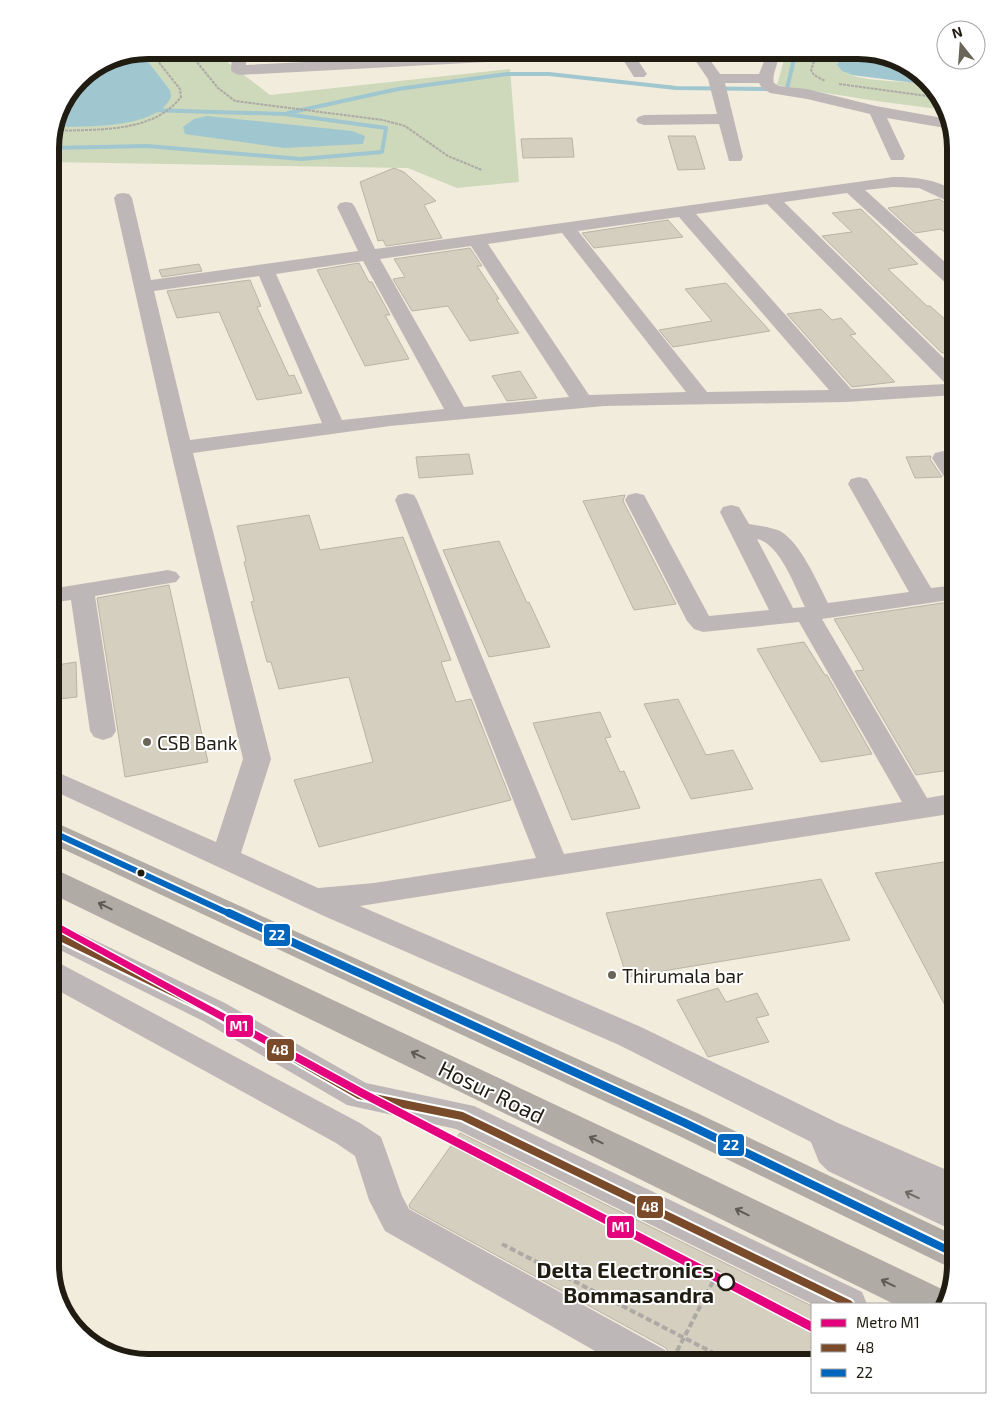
<svg xmlns="http://www.w3.org/2000/svg" width="1006" height="1413" font-family="'Exo 2',sans-serif">
<style>
.green{fill:#cdd9ba}
.water{fill:#a0c7cf}
.lines{fill:none;stroke-linecap:round;stroke-linejoin:round}
.stream{stroke:#a0c7cf;stroke-width:4}
.building{fill:#d5cfbf;stroke:#b8b4a8}
.path-far1{stroke:#ada9a5;stroke-width:2;stroke-dasharray:3 1;stroke-linecap:butt}
.path{stroke:#ada9a5;stroke-width:4;stroke-dasharray:6 3;stroke-linecap:butt}
.minor{fill:#bdb8b7;fill-rule:evenodd}
.highway{fill:#b1aba6;fill-rule:evenodd}
.rail-casing{stroke:#b3afa9;stroke-width:7}
.rail{stroke:#fff;stroke-width:5;stroke-dasharray:14;stroke-linecap:butt}
.bus-1-casing{stroke:#fff;stroke-width:12}
.bus-2-far1-casing{stroke:#fff;stroke-width:10}
.bus-2-casing{stroke:#fff;stroke-width:12}
.bus-1{stroke:#7a4b2a;stroke-width:8}
.bus-2-far1{stroke:#0065bd;stroke-width:6}
.bus-2{stroke:#0065bd;stroke-width:8}
.metro-1-casing{stroke:#fff;stroke-width:3}
.metro-1{fill:#e5007d;fill-rule:evenodd}
.oneway{stroke:#615c55}
.oneway2{stroke:#6e6a64}
.poi-dot{fill:#6a6559;stroke:#fff;stroke-width:2}
.bus-dot{fill:#201c12;stroke:#fff;stroke-width:2}
.stop-dot{fill:#fff;stroke:#201c12;stroke-width:2.5}
.labels{text-anchor:middle;dominant-baseline:central;stroke-width:4;stroke-linejoin:round;paint-order:stroke}
.poi-label{font-size:19px;fill:#201c12;stroke:#fff;text-anchor:start}
.near-street-label{font-size:22px;fill:#201c12;stroke:#fff}
.near-stop-label{font-size:22px;font-weight:bold;fill:#201c12;stroke:#fff;text-anchor:end}
.rim{fill:none;stroke:#201c12;stroke-width:6}
.line-badge{stroke:#fff;stroke-width:2}
.badge-label{font-size:14px;text-anchor:middle;font-weight:bold;fill:#fff}
</style>
<rect width="100%" height="100%" fill="#f2ecdc"/>
<path class="green" d="M148,50H212L270,95L510,69L519,182L457,188L408,168L50,162V141L54,127L128,122L170,90L140,51Z
M787,50H842L837,63C842,85 910,79 928,85C938,89 943,101 946,110L876,101L777,85Z"/>
<path class="water" d="M842,50H864L907,63L930,85L852,75L842,71L837,65Z
M140,51L170,90L171,97C156,130 84,126 54,127L60,104L83,74L111,57Z
M207,116L352,131L365,136L363,144L284,148L185,134L183,127L194,119Z"/>
<g class="lines">
<path class="stream" d="M781,89H787L796,50
M288,113L398,89L507,74H549L676,88L771,89
M50,148L147,146L301,159L382,152L386,128L285,114L150,110"/>
</g>
<path class="building" d="M668,136H695L705,169L678,170Z
M572,138L574,157L523,158L521,139Z
M394,168L404,172L436,201L424,205L442,238L386,246L383,240L378,241L360,182Z
M939,199L956,209V242L941,229L915,233L888,208Z
M861,209L918,264L888,269L927,306H930L956,329V351L942,353L822,236L852,232L832,213Z
M668,220L683,237L594,248L582,233Z
M470,248L482,266H477L499,299H496L519,333L470,341L448,306L412,311L393,279L405,277L394,259Z
M359,263L369,282H372L390,315H385L409,359L365,366L317,270Z
M199,264L202,271L162,277L159,270Z
M250,280L261,306L257,307L289,376L294,375L302,393L257,400L219,312L177,318L167,291Z
M726,283L770,331L673,347L659,330L712,321L685,289Z
M821,309L832,320L841,318L856,334L850,335L895,382L852,387L787,314Z
M520,371L537,398L507,401L492,376Z
M469,454L473,474L419,478L416,457Z
M931,456L930,459L942,477L915,478L906,457Z
M625,495L623,501L676,604L634,610L583,501Z
M309,515L320,550L403,537L451,660L441,662L456,702L471,699L511,800L319,847L294,780L373,762L349,677L279,689L271,662H267L251,602L254,601L244,562L246,561L237,526Z
M499,541L527,603L529,602L550,647L489,657L443,550Z
M169,585L208,762L125,777L97,598Z
M956,601V769L916,775L855,671L864,670L834,619Z
M804,642L825,675H827L872,754L821,762L757,649Z
M76,662L77,697L50,700V666Z
M678,699L706,755L733,750L753,789L691,799L644,704Z
M600,712L611,737L605,738L620,772L624,771L640,808L572,820L533,723Z
M956,860V1026L875,873Z
M821,879L850,940L627,977L606,913Z
M718,988L726,1002L757,993L769,1015L756,1018L769,1042L708,1057L677,1000Z
M460,1133L812,1306V1363H683L670,1356L666,1348L410,1208L409,1205Z"/>
<g class="lines">
<path class="path-far1" d="M187,50L218,88L235,101L383,120L405,126L448,156L482,170
M818,50L811,70L814,75L825,81
M839,84L942,98
M53,131C96,129 152,134 181,97L180,89L149,50"/>
<path class="path" d="M502,1244L733,1363
M677,1351L719,1270"/>
<path class="minor" d="M232,50H246V65L551,50H564L569,54L567,57L562,58L239,75L234,73L231,70Z
M617,50H631L647,74L644,77H634Z
M688,50H703L720,74H759L765,59L763,50H777C781,64 771,72 774,83L779,86L807,89L876,106L948,119L951,129L887,118L905,156L903,160H891L889,156L870,114L807,99L770,93L762,88L759,83H725L743,157L741,161H729L719,124L644,125L638,123L636,120L638,117L644,115L717,114L708,79Z
M893,177C915,177 937,179 956,192V205L919,188L893,187L865,190L956,272V288L949,286L847,193L784,202L956,370V395L846,402L604,406L390,426L193,453L271,759L241,853L318,888L374,883L536,858L395,500L398,495L406,493L414,495L417,500L564,854L902,802L799,622L703,632L694,629L687,621L625,500L628,495L636,493L644,495L709,616L769,610L720,512L723,507L731,505L739,507L749,524C759,526 771,527 780,531C801,543 817,582 828,603L909,592L848,484L851,479L859,477L867,479L931,588L956,585V599L822,619L927,798L956,793V813L360,906L641,1027L838,1123L956,1174V1232L828,1171L819,1162L811,1142L619,1045L324,916L50,789V769L216,842L243,759L170,448L114,198L117,194L123,193L129,194L132,198L151,280L358,251L337,207L340,203L346,202L352,203L355,207L375,249ZM767,204L946,384L851,389L696,214ZM679,217L829,390L707,392L578,231ZM562,233L686,392L589,395L488,244ZM471,246L569,397L464,407L380,259ZM363,261L444,409L342,420L276,274ZM259,276L322,423L190,440L154,291ZM757,539C780,544 795,587 805,607L793,608Z
M943,451L951,453L956,461V485L948,483L932,458L935,453Z
M168,570L176,572L180,577L176,582L95,596L116,731L112,737L103,740L94,737L90,731L71,600L50,603V589Z
M50,921L61,924L225,1003L366,1083L474,1106L862,1292L867,1304H812L456,1129L347,1105L203,1021L50,945Z
M50,960L61,964L360,1123L381,1137L402,1196L409,1209L665,1350L671,1363H616L385,1231L369,1200L355,1156L336,1143L50,986Z"/>
<path class="highway" d="M50,820L697,1113L956,1236L955,1270L673,1133L50,843Z
M50,869L61,872L641,1145L946,1291L948,1296L946,1304H894L615,1167L50,893Z"/>
<g class="rail-casing">
<path id="rail" d="M513,1171L812,1327"/>
</g>
<use href="#rail" class="rail"/>
<g class="bus-1-casing">
<path id="bus-1" d="M50,932L214,1012L359,1095L462,1116L849,1304"/>
</g>
<g class="bus-2-far1-casing">
<path id="bus-2-far1" d="M50,831L232,915"/>
</g>
<g class="bus-2-casing">
<path id="bus-2" d="M229,913L685,1123L956,1254"/>
</g>
<use href="#bus-1" class="bus-1"/>
<use href="#bus-2-far1" class="bus-2-far1"/>
<use href="#bus-2" class="bus-2"/>
<g class="metro-1-casing">
<path id="metro-1" d="M50,919L365,1090L812,1322V1332L359,1096L50,926Z"/>
</g>
<use href="#metro-1" class="metro-1"/>
</g>
<defs><path id="oneway-shaft" d="M-6 0H5M1.5-3L5.5 0L1.5 3" fill="none" stroke-width="1.6" stroke-linecap="round" stroke-linejoin="round" transform="scale(1.25)"/></defs>
<g class="oneway">
<use href="#oneway-shaft" transform="translate(105 906) rotate(-154)"/>
<use href="#oneway-shaft" transform="translate(418 1055) rotate(-154)"/>
<use href="#oneway-shaft" transform="translate(596 1140) rotate(-154)"/>
<use href="#oneway-shaft" transform="translate(742 1212) rotate(-154)"/>
<use href="#oneway-shaft" transform="translate(888 1283) rotate(-154)"/>
</g>
<use class="oneway2" href="#oneway-shaft" transform="translate(912 1195) rotate(-155)"/>
<g class="poi-dot">
<circle cx="147" cy="742" r="5"/>
<circle cx="612" cy="975" r="5"/>
</g>
<circle class="bus-dot" cx="141" cy="873" r="4.5"/>
<circle class="stop-dot" cx="726" cy="1282" r="8"/>
<g class="labels">
<g class="poi-label">
<text x="157" y="742">CSB Bank</text>
<text x="622" y="975">Thirumala bar</text>
</g>
<g class="near-street-label">
<text transform="translate(492 1091) rotate(26)">Hosur Road</text>
</g>
<g class="near-stop-label">
<text x="714" y="1269">Delta Electronics<tspan x="714" dy="25">Bommasandra</tspan></text>
</g>
</g>
<path d="M0 0H1006V1413H0ZM148 59H858A89 89 0 0 1 947 148V1265A89 89 0 0 1 858 1354H148A89 89 0 0 1 59 1265V148A89 89 0 0 1 148 59Z" fill="#fff" fill-rule="evenodd"/>
<path class="rim" d="M148 59H858A89 89 0 0 1 947 148V1265A89 89 0 0 1 858 1354H148A89 89 0 0 1 59 1265V148A89 89 0 0 1 148 59Z"/>
<g class="line-badge">
<rect x="263" y="923" width="28" height="24" rx="5" fill="#0065bd"/>
<rect x="225" y="1014" width="29" height="24" rx="5" fill="#e5007d"/>
<rect x="266" y="1038" width="29" height="24" rx="5" fill="#7a4b2a"/>
<rect x="717" y="1133" width="28" height="24" rx="5" fill="#0065bd"/>
<rect x="636" y="1195" width="28" height="24" rx="5" fill="#7a4b2a"/>
<rect x="606" y="1215" width="29" height="24" rx="5" fill="#e5007d"/>
</g>
<g class="badge-label">
<text x="277" y="940">22</text>
<text x="239" y="1031">M1</text>
<text x="280" y="1055">48</text>
<text x="731" y="1150">22</text>
<text x="650" y="1212">48</text>
<text x="621" y="1232">M1</text>
</g>
<rect x="811" y="1303" width="175" height="90" fill="#ffffff" stroke="#a6a4a0"/>
<rect x="821" y="1319" width="25" height="8" fill="#e5007d" stroke="#a6a4a0"/>
<text x="856" y="1328" font-size="15" fill="#201c12">Metro M1</text>
<rect x="821" y="1344" width="25" height="8" fill="#7a4b2a" stroke="#a6a4a0"/>
<text x="856" y="1353" font-size="15" fill="#201c12">48</text>
<rect x="821" y="1369" width="25" height="8" fill="#0065bd" stroke="#a6a4a0"/>
<text x="856" y="1378" font-size="15" fill="#201c12">22</text>
<g transform="translate(961 45) rotate(343)"><circle r="24" fill="#ffffff" stroke="#a6a4a0"/>
<path d="M0-4L9 19L0 12L-9 19Z" fill="#6a6559"/>
<text y="-8" font-size="14" font-weight="bold" text-anchor="middle" fill="#201c12">N</text>
</g>
</svg>
